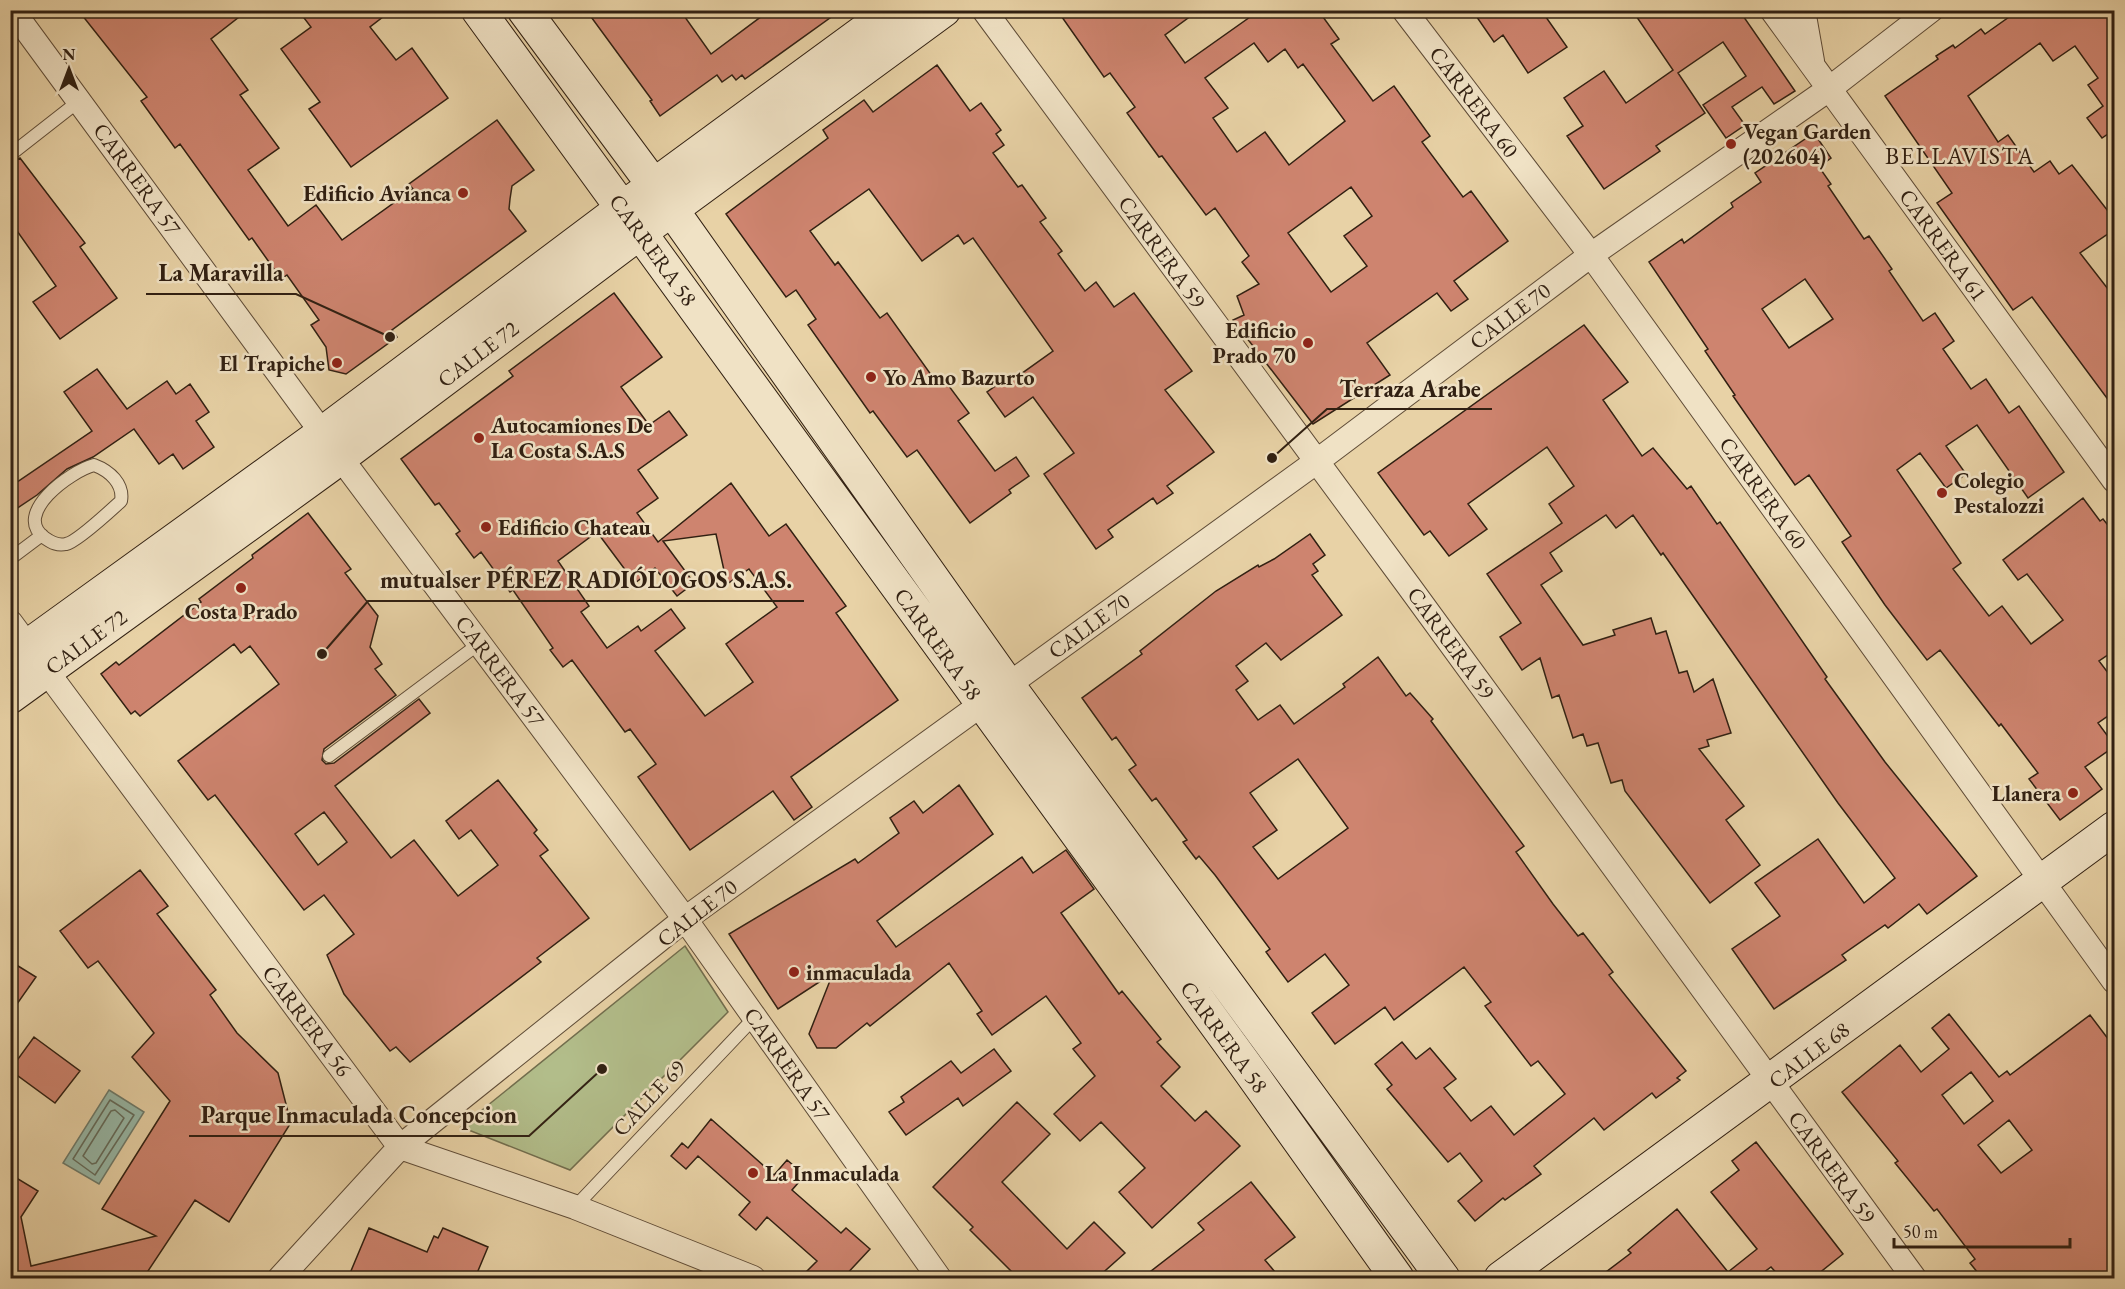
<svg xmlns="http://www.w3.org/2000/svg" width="2125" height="1289" font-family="'EB Garamond',serif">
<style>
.green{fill:#b2bd8a;stroke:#726e4e;stroke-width:1.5}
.water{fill:#97b8a7;stroke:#6e7b6b;stroke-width:1.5}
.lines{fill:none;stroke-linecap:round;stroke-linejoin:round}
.shore{stroke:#646c5c;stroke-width:1.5}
.building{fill:#ce846f;stroke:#312012;stroke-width:1.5;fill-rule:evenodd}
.lane-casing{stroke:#5f4c37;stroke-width:14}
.street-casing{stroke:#5f4c37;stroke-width:26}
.secondary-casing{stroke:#312012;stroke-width:35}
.lane{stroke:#f0e2c5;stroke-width:12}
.street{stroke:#f0e2c5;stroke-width:24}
.secondary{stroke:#f0e2c5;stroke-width:33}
.poi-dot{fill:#8f2418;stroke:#f0e2c5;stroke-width:2}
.labels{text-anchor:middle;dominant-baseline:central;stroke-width:5;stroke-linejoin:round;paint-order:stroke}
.street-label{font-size:22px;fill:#312012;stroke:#f0e2c5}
.poi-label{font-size:22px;font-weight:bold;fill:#312012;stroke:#f0e2c5;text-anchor:start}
.neighbourhood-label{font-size:24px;letter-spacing:1.5px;fill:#312012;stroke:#f0e2c5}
.leader{fill:none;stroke:#312012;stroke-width:2}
.callout-dot{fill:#312012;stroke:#f0e2c5;stroke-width:2}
.callout-label{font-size:24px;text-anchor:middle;font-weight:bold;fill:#312012;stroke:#f0e2c5;stroke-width:5;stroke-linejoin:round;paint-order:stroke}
</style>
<rect width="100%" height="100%" fill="#e8d2a6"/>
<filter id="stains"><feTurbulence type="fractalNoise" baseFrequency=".00333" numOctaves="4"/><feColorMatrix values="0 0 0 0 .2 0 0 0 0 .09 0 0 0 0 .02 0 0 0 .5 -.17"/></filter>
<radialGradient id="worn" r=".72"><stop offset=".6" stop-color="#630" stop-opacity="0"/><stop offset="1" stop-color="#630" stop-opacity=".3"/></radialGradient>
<path class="green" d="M685,946L728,1012L570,1170L461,1127Z"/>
<path class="water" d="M109,1090L144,1112L99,1184L63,1163Z"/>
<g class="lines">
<path class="shore" d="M110,1100L134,1115L95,1175L73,1159Z
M115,1110L124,1118L96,1163L92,1164L83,1156L111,1111Z"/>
</g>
<path class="building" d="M78,10H248L211,39L248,90L240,95L279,148L248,170L288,226L316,205L342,240L413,189L409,184L497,120L534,170L512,186L510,199L509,209L526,231L392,330L397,337L346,374L329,370L326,347L311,325L319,320L287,275L281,279L252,238L249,240L180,144L175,148L141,101L147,97Z
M298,10H392L370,27L396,60L412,48L448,98L351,167L309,109L320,102L281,49L311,27Z
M586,10H680L711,54L770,10H841L745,79L742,75L736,80L732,75L722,82L717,75L660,116L650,101L652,100Z
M1057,10H1199L1165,35L1185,63L1260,10H1318L1339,39L1331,44L1373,101L1394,86L1430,136L1422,142L1463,197L1471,191L1508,241L1454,281L1468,299L1451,311L1437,293L1367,343L1390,375L1313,424L1233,320L1244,315L1237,296L1259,284L1242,262L1249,256L1215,208L1206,215L1162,156L1159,157L1127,113L1135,107L1110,73L1104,77ZM1254,43L1268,62L1285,49L1298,68L1303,64L1345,121L1289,165L1265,132L1237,152L1213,118L1228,108L1205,78ZM1351,187L1372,216L1344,236L1367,266L1331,292L1288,233Z
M1472,10H1541L1567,47L1528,73L1503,35L1494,42Z
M1632,10H1739L1795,91L1774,104L1762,87L1732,107L1745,125L1726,138L1703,105L1746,76L1723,42L1678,73L1705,113L1656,146L1660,151L1604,189L1567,136L1583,126L1564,98L1604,71L1626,103L1673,70Z
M2019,10H2115V129L2102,138L2087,118L2103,106L2088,85L2098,78L2075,46L2053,61L2040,43L1968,96L1998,142L2008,135L2034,172L2050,161L2059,174L2072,165L2115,220V229L2080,253L2115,298V409L2032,297L2013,310L1937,203L1952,193L1885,96L1938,59L1936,56L1953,45L1955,48L1981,29L1985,34Z
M937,65L970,111L981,103L1001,130L996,134L1004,145L993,153L1018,187L1022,185L1046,218L1040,222L1062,251L1058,254L1085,291L1096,282L1114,307L1134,293L1192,371L1165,390L1214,452L1167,486L1173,493L1157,504L1153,498L1108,530L1113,537L1096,549L1044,474L1074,453L1033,397L1005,417L987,392L1004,380L1007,384L1053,351L973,238L964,244L958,235L922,261L869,189L810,231L835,265L838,262L880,318L887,313L934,379L940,374L969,413L958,421L995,471L1016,457L1029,476L1009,490L1011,493L970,523L917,450L907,457L873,411L870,413L808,325L816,319L796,290L786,297L726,214L828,138L823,130L864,100L873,112Z
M1814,133L1831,158L1819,167L1831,184L1828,186L1864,239L1869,236L1892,269L1889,271L1923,321L1935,313L1954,341L1943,349L1971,389L1986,379L2009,413L2019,406L2064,472L2028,498L1977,425L1946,446L1966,474L1946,488L1920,453L1897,470L1961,563L1953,569L1989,616L2002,606L2031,644L2063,620L2027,574L2018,580L2003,560L2083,498L2100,521L2103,519L2115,534V650L2099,661L2115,682V711L2098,723L2115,746L2085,767L2102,789L2060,820L2029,779L2038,773L2001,724L1999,726L1940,650L1927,660L1885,605L1842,542L1851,536L1809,475L1795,485L1733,396L1735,395L1705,351L1708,349L1649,262L1682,239L1684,243L1733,207L1731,203L1761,182L1755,173ZM1805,279L1833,319L1789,348L1762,309Z
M20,158L85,243L80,247L117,298L60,339L33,302L56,286L10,221V163Z
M614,293L662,357L621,387L649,425L669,411L687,435L638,470L658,498L637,513L658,542L731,483L769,536L786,524L846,606L836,613L898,700L791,777L812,807L794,820L773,791L690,850L638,777L656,764L630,729L625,732L572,660L563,667L550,650L553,648L513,590L510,592L481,552L474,558L456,534L460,531L439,503L435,505L401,459L513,376L509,371ZM597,532L635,583L655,568L677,596L694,583L663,541L716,534L727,584L749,569L777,607L726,644L753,682L705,716L655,651L685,628L671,609L641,631L638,626L607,648L581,612L589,606L558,561Z
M1584,325L1628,382L1603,400L1642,456L1653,448L1687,489L1691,486L1717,524L1720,522L1827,677L1825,679L1885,762L1977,876L1927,914L1919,904L1888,928L1885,925L1842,955L1846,960L1774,1009L1732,949L1780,916L1755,883L1818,839L1864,903L1895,878L1838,803L1663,553L1661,555L1633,515L1616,528L1606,515L1550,553L1562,571L1541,585L1583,645L1615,635L1613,630L1651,618L1656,634L1666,631L1679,673L1687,671L1694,692L1713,679L1731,733L1707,740L1709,746L1699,749L1744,806L1726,820L1760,865L1710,903L1625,791L1622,780L1611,783L1598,743L1587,746L1583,734L1573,738L1559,695L1552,698L1540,658L1522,670L1500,637L1521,623L1487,574L1562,523L1549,504L1574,486L1547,447L1468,504L1487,529L1449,556L1430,531L1424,535L1378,473Z
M97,369L127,409L167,381L176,394L190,384L209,412L196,421L214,447L183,469L173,454L159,464L134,429L93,457L67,469L37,495L10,513V487L92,431L64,392Z
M308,513L351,569L345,573L378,616L370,647L382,664L375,669L396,695L324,749L322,760L326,764L334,763L419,699L430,713L335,786L391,858L414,840L458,896L498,865L471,830L459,839L446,821L498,780L537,830L534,833L548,850L540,856L589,918L537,958L541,962L410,1062L396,1047L390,1051L344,994L327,955L354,934L324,895L304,910L215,795L208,800L178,761L279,684L250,646L241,653L234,644L140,716L135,711L131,714L101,674L116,662L119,665L201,602L199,599L253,558L252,555ZM324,812L347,842L318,865L295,834Z
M1310,534L1325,555L1313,564L1318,571L1312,575L1342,615L1281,660L1266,643L1236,666L1248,681L1236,690L1258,720L1280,705L1294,724L1345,687L1343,684L1378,657L1406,696L1410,693L1433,719L1431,721L1524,846L1516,852L1553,904L1578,936L1583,933L1613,972L1609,975L1686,1071L1677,1078L1680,1080L1656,1098L1652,1093L1604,1130L1594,1118L1534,1166L1541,1174L1505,1200L1503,1198L1475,1221L1458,1201L1482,1181L1460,1153L1448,1162L1387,1089L1392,1085L1375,1064L1402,1042L1416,1059L1430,1048L1456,1079L1444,1088L1471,1121L1491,1106L1514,1135L1565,1094L1538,1061L1531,1066L1485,1006L1491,1002L1464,967L1394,1020L1385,1007L1335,1044L1312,1013L1349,985L1325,954L1288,982L1266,952L1270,949L1215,875L1199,856L1196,859L1183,842L1187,840L1156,798L1152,801L1129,770L1136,765L1116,737L1112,740L1082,698L1142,654L1140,651L1216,591L1258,565L1259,567L1274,559ZM1298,759L1348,828L1278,879L1253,847L1277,830L1250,793Z
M959,785L993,834L877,921L896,947L1022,857L1033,873L1066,850L1094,889L1061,913L1119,994L1122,991L1161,1039L1157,1042L1180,1067L1161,1086L1195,1121L1206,1111L1240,1146L1152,1228L1119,1192L1145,1168L1101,1122L1080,1141L1054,1114L1095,1076L1073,1049L1081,1043L1046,996L992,1035L977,1014L982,1011L949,963L870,1026L867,1023L836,1048H817L809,1034L833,973L778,1009L729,934L855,859L858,863L899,833L890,818L914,801L923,813Z
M140,870L168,906L157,914L216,990L210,995L237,1033L278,1073L288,1112L295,1116L229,1222L195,1200L146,1274L129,1278H10V1174L38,1191L21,1217L31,1266L156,1236L102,1209L170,1101L132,1057L154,1033L98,961L88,968L60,931Z
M10,961L36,977L10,1014Z
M1949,1014L1999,1077L2007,1071L2010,1075L2090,1015L2115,1048V1278H1982L1970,1263L1975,1259L1937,1209L1934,1211L1895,1163L1898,1161L1842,1092L1900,1045L1921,1072L1949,1049L1932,1028ZM1971,1072L1993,1101L1964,1124L1942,1095ZM2009,1120L2032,1150L2001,1173L1978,1145Z
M34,1037L80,1071L55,1103L10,1070Z
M994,1049L1011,1071L963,1106L958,1098L906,1135L889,1112L904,1102L901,1097L951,1061L961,1073Z
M1017,1102L1050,1134L1002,1182L1067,1249L1094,1222L1125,1253L1097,1278H1018L970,1230L973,1227L933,1187Z
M711,1119L774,1175L787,1160L805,1175L792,1190L841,1233L846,1228L870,1249L843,1278H800L817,1261L767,1217L756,1230L739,1215L750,1202L698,1156L686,1169L671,1156L682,1143L688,1148Z
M1756,1142L1843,1254L1813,1278H1781L1771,1267L1756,1278H1598L1631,1253L1628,1250L1677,1209L1728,1272L1757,1249L1711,1192L1739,1170L1732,1161Z
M1251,1182L1295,1237L1265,1260L1280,1278H1142L1204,1230L1198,1223Z
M369,1228L427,1252L434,1236L438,1238L443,1228L488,1247L475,1278H348Z"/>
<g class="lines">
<g class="lane-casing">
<path id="lane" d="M10,155L79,101
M94,465C110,471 124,484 121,501C111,510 77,542 66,544C58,546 52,543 45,538C11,514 71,471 94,465Z
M10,559L42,535
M329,756L480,643
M575,1207L754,1018"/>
</g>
<g class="street-casing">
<path id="street" d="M12,10L340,457L685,919L939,1278
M984,10L1408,585L1914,1278
M1404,10L1591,255L2114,981
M1772,10L2114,480
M1803,10L1812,61
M10,622L400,1147L575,1207L753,1278
M280,1278L400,1147L685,919L1316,462L1591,255L1829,89L1931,10"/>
</g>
<g class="secondary-casing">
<path id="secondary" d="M478,10L1249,1070L1397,1278
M524,10L672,210L1008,685L1443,1278
M10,659L323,433L612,216L893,10
M10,697L329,466L630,240L944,10
M1501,1278L2114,828"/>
</g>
<use href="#lane" class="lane"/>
<use href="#street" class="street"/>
<use href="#secondary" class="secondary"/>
</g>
<g class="poi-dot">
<circle cx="1731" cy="144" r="6"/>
<circle cx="463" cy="193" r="6"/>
<circle cx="1308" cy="343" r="6"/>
<circle cx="337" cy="363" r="6"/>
<circle cx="871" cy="377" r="6"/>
<circle cx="479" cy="438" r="6"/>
<circle cx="1942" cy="493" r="6"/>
<circle cx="486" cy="527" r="6"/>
<circle cx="241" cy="588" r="6"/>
<circle cx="2073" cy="793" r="6"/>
<circle cx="794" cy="972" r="6"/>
<circle cx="753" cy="1173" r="6"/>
</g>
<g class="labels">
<g class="street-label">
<text transform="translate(1474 102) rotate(53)">CARRERA 60</text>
<text transform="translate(137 179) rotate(54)">CARRERA 57</text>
<text transform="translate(1943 245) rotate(54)">CARRERA 61</text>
<text transform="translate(653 250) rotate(54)">CARRERA 58</text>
<text transform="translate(1162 252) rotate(54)">CARRERA 59</text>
<text transform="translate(1510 316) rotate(-37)">CALLE 70</text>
<text transform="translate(478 354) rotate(-37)">CALLE 72</text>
<text transform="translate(1763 493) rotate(54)">CARRERA 60</text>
<text transform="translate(1089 626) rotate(-36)">CALLE 70</text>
<text transform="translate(86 642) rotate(-36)">CALLE 72</text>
<text transform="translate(1451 643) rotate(54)">CARRERA 59</text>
<text transform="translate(938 644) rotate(54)">CARRERA 58</text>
<text transform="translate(500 671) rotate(53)">CARRERA 57</text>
<text transform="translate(697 913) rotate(-38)">CALLE 70</text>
<text transform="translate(307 1021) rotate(53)">CARRERA 56</text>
<text transform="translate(1224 1037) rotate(54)">CARRERA 58</text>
<text transform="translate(1809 1055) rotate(-37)">CALLE 68</text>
<text transform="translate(787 1064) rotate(55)">CARRERA 57</text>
<text transform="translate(649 1098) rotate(-47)">CALLE 69</text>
<text transform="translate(1832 1167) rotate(54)">CARRERA 59</text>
</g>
<g class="poi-label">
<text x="1743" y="131">Vegan Garden<tspan x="1743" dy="25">(202604)</tspan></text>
<text x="451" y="193" text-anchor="end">Edificio Avianca</text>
<text x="1296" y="330" text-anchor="end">Edificio<tspan x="1296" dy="25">Prado 70</tspan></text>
<text x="325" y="363" text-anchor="end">El Trapiche</text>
<text x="883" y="377">Yo Amo Bazurto</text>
<text x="491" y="425">Autocamiones De<tspan x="491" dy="25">La Costa S.A.S</tspan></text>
<text x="1954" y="480">Colegio<tspan x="1954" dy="25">Pestalozzi</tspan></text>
<text x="498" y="527">Edificio Chateau</text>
<text x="241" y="611" text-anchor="middle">Costa Prado</text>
<text x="2061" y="793" text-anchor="end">Llanera</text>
<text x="806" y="972">inmaculada</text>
<text x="765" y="1173">La Inmaculada</text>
</g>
<g class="neighbourhood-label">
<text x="1960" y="155">BELLAVISTA</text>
</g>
</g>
<path class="leader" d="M390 337L296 294H146M1272 458L1327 409H1492M322 654L368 601H804M602 1069L529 1136H189"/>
<g class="callout-dot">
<circle cx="390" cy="337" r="6"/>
<circle cx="1272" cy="458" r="6"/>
<circle cx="322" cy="654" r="6"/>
<circle cx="602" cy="1069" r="6"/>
</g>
<g class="callout-label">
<text x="221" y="281">La Maravilla</text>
<text x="1410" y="397">Terraza Arabe</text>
<text x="586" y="588">mutualser PÉREZ RADIÓLOGOS S.A.S.</text>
<text x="359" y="1123">Parque Inmaculada Concepcion</text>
</g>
<rect width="2125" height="1289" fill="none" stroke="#e8d2a6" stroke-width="36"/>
<rect x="12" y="12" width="2101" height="1265" fill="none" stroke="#312012" stroke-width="3"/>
<rect x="18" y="18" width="2089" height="1253" fill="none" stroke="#312012" stroke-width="1.5"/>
<g transform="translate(69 69)" stroke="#f0e2c5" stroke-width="4.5" paint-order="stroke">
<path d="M0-4.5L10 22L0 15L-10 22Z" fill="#312012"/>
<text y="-9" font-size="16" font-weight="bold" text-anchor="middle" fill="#312012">N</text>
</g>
<path d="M1894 1238v9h176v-9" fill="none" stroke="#312012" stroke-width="3"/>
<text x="1903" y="1238" font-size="18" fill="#312012" stroke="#f0e2c5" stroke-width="4.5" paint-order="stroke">50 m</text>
<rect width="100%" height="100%" filter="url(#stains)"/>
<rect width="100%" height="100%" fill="url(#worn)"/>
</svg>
